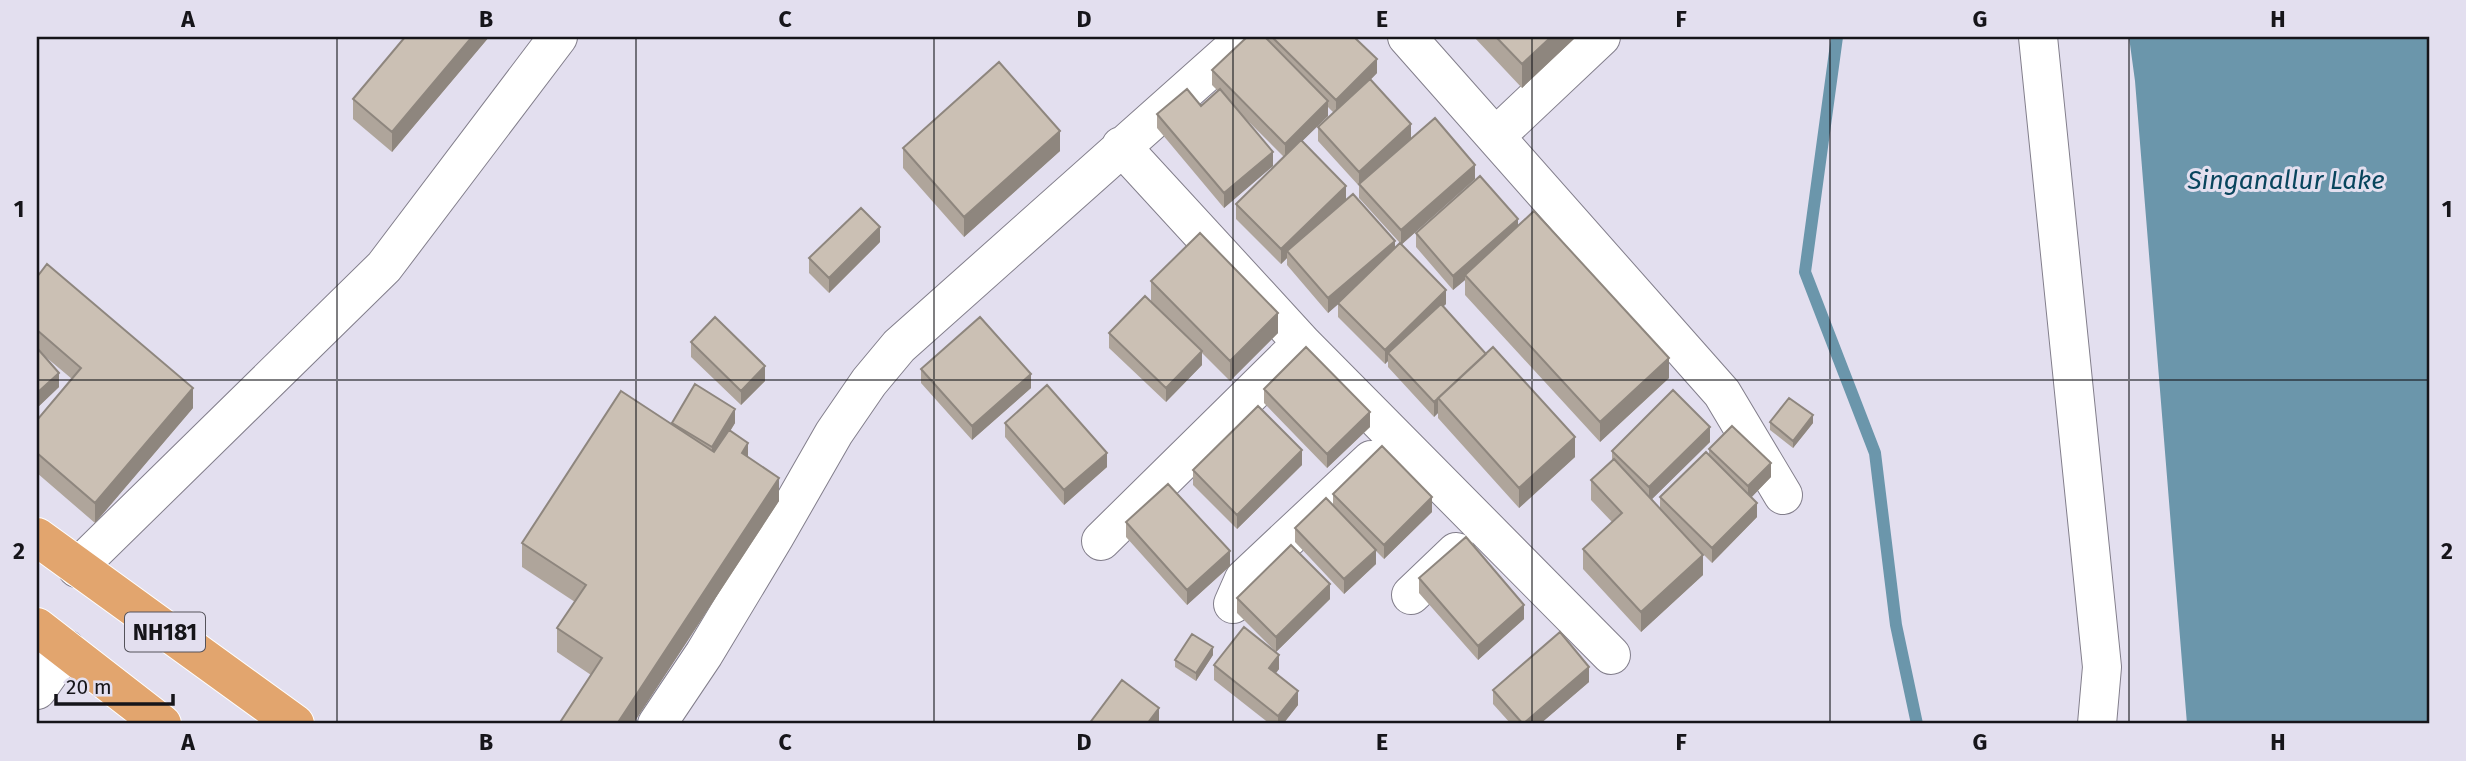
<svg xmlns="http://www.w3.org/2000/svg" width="2466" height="761" font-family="'Fira Sans',sans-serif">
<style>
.water{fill:#6b96ab}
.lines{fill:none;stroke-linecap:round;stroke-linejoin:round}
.stream{stroke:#6b96ab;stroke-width:12}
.minor-casing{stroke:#827e8b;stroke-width:40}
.highway-casing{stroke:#fff;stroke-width:40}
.minor{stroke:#fff;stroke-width:38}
.highway{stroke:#e2a56e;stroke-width:38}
.wall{fill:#afa59b;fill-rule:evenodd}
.shaded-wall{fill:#8e867e}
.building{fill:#cbc0b4;stroke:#8e867e;stroke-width:2}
.grid{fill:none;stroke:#16151a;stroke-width:2;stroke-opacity:0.55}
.labels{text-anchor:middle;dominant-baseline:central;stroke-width:6;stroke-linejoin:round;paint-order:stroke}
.shield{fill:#e3dfef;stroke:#54525a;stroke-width:2}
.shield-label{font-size:23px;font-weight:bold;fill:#16151a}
.water-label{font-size:26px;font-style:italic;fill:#09455d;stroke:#e3dfef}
.neatline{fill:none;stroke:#16151a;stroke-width:2.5}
.grid-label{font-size:23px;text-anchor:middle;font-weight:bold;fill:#16151a}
</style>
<rect width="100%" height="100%" fill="#e3dfef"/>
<path class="water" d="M2129,37H2429V724H2187L2135,81Z"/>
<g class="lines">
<path class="stream" d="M1837,37L1805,272L1875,453L1896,625L1917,724"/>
<g class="minor-casing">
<path id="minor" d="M1407,37L1722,393L1783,495
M2038,37L2102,667L2097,724
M1496,136L1601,37
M1302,343L1611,655
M1101,541L1302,343L1121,146
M77,568L384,267L558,37
M1411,595L1456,552
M1233,604L1244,579L1371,460
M37,690L66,649
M657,724L704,654L775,536L834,433L869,382L899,346L1246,37"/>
</g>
<g class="highway-casing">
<path id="highway" d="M37,537L295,724
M37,627L162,724"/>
</g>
<use href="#minor" class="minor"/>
<use href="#highway" class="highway"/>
</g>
<path class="wall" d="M405,37H489L392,152L353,119V99Z
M1265,37H1354L1377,73L1370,80L1411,139L1475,179L1401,245L1446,304L1443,306L1575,457L1519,508L1438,418V413L1434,417L1388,367V361L1385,364L1338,317V304L1328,313L1287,265V258L1281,264L1236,219V204L1284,157L1242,115L1273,166L1224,208L1157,128V114L1201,106L1218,91L1212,85V70ZM1328,107L1334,113L1318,127V141L1359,186V198L1400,243L1395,248L1346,200L1302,141L1328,116Z
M1474,37H1576L1522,88Z
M903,148L1060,151L964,237L903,168Z
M1518,226L1669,378L1600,442L1465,295V280L1453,290L1416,247V233Z
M880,242L829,293L809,273V258Z
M37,277L193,408L95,523L37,473V420L72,379L41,353L59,387L37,408Z
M1151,281L1278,333L1230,381L1202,353V365L1166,402L1109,348V333L1151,301Z
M691,342L765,381L741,405L691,357Z
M921,369L1031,388L972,440L921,383Z
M1264,389L1370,427L1327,468L1264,403Z
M1770,422L1813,423L1793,448L1770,430Z
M672,423H735L730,431L779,501L633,724H559L591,675L557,652V628L575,602L522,567V543L672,425Z
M1005,423L1107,467L1064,505L1005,437Z
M1710,442L1652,499L1660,508V497L1709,455V449L1771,477L1751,497L1757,517L1712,563L1696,547L1703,575L1641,632L1583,569V549L1612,522L1591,500V480L1612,461V451Z
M1302,465L1237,529L1193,485V470Z
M1333,494L1432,512L1384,559L1376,551V564L1344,594L1295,542V528L1333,505Z
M1126,522L1230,566L1187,605L1126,537Z
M1419,578L1524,619L1478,660L1419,593Z
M1237,598L1330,599L1276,652L1237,613Z
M1213,655L1196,681L1175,667V660Z
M1214,665L1279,669L1276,673L1298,705L1283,724H1270L1214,680Z
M1589,682L1540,724H1511L1493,704V690Z"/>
<path class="shaded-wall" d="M472,37H489L392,152V132Z
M1551,37H1576L1522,88V64Z
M1377,59V73L1336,115V100Z
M1328,101V116L1285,158V144Z
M1411,124V139L1359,184V186V172Z
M1060,131V151L964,237V217Z
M1273,152V166L1224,208V193Z
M1475,165V179L1401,245V230Z
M1346,186V200L1287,251V258L1281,264V249Z
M1518,219V234L1465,275V280L1453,290V276Z
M880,227V242L829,293V278Z
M1395,241V255L1328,313V298Z
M1446,290V304L1392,357L1388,353V361L1385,364V350Z
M1278,313V333L1230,381V361Z
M1202,351V365L1166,402V388Z
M1669,358V378L1600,442V422Z
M765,366V381L741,405V391Z
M59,373V387L37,408V393Z
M1031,374V388L972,440V426Z
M193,388V408L95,523V503Z
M1438,399V413L1434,417V402Z
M735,409V423L712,461V447Z
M1370,412V427L1327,468V454Z
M1813,415V423L1793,448V441Z
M1710,427V442L1649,502V487Z
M1575,437V457L1519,508V488Z
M748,443V467L742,453Z
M1302,450V465L1237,529V515Z
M1107,453V467L1064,505V490Z
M1771,463V477L1748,501V486Z
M779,478V501L633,724H617Z
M1432,497V512L1384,559V545Z
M1757,503V517L1712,563V548Z
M1376,550V564L1344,594V579Z
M1230,551V566L1187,605V590Z
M1703,555V575L1641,632V612Z
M1330,584V599L1276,652V637Z
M1524,605V619L1478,660V646Z
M1213,647V655L1196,681V673Z
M1279,655V669L1269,682V668Z
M1589,667V682L1540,724H1523Z
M1298,691V705L1283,724H1278V716Z
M1159,708V724H1147Z"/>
<path class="building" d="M405,37H472L392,132L353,99Z
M1247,37H1265L1328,101L1285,144L1212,70Z
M1272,37H1354L1377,59L1336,100Z
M1496,37H1551L1522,64Z
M999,62L1060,131L964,217L903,148Z
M1370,79L1411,124L1359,172L1318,127Z
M1187,89L1201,106L1220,89L1273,152L1224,193L1157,114Z
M1435,118L1475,165L1401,230L1359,184Z
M1301,140L1346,186L1281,249L1236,204Z
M1480,176L1518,219L1453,276L1416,233Z
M1353,194L1395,241L1328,298L1287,251Z
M861,208L880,227L829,278L809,258Z
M1534,211L1669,358L1600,422L1465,275Z
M1200,233L1278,313L1230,361L1151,281Z
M1400,243L1446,290L1385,350L1338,303Z
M47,264L193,388L95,503L37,453V420L81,368L37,330V277Z
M1145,296L1202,351L1166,388L1109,333Z
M1441,304L1486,354L1434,402L1388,353Z
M715,317L765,366L741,391L691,342Z
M980,317L1031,374L972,426L921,369Z
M1306,347L1370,412L1327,454L1264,389Z
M1493,347L1575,437L1519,488L1438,398Z
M37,348L59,373L37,393Z
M695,384L735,409L712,447L672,423Z
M1047,385L1107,453L1064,490L1005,423Z
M1673,390L1710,427L1649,487L1612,451Z
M621,391L714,452L729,430L748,443L742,453L779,478L617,724H559L602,658L557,628L586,585L522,543Z
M1789,398L1813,415L1793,441L1770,422Z
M1258,406L1302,450L1237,515L1193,470Z
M1732,426L1771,463L1748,486L1709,449Z
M1382,446L1432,497L1384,545L1333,494Z
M1706,452L1757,503L1712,548L1660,497Z
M1614,459L1703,555L1641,612L1583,549L1622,513L1591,480Z
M1168,484L1230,551L1187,590L1126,522Z
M1326,498L1376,550L1344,579L1295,528Z
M1466,537L1524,605L1478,646L1419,578Z
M1291,545L1330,584L1276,637L1237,598Z
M1244,627L1279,655L1269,668L1298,691L1278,716L1214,665Z
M1560,632L1589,667L1523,724L1493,690Z
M1192,634L1213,647L1196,673L1175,660Z
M1122,680L1159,708L1147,724H1089Z"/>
<path class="grid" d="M337,37V724M636,37V724M934,37V724M1233,37V724M1532,37V724M1830,37V724M2129,37V724M37,380H2429"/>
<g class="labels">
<rect class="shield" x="125" y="612.5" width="80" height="39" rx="5"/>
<g class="shield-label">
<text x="165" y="632">NH181</text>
</g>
<g class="water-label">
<text x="2286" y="180">Singanallur Lake</text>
</g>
</g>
<rect width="2466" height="761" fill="none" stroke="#e3dfef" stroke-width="77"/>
<path d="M56 694v10h117v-10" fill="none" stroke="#16151a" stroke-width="3.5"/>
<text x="66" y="694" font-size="21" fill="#16151a" stroke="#e3dfef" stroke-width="5" paint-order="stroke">20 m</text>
<rect x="38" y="38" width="2390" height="684" class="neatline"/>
<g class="grid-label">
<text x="188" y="27">A</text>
<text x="486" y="27">B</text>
<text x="785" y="27">C</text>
<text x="1084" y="27">D</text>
<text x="1382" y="27">E</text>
<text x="1681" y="27">F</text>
<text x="1980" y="27">G</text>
<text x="2278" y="27">H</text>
<text x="19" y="217">1</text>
<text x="2447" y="217">1</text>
<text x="19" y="559">2</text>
<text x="2447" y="559">2</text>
<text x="188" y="750">A</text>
<text x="486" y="750">B</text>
<text x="785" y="750">C</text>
<text x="1084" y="750">D</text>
<text x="1382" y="750">E</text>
<text x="1681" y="750">F</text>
<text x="1980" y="750">G</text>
<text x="2278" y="750">H</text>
</g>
</svg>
